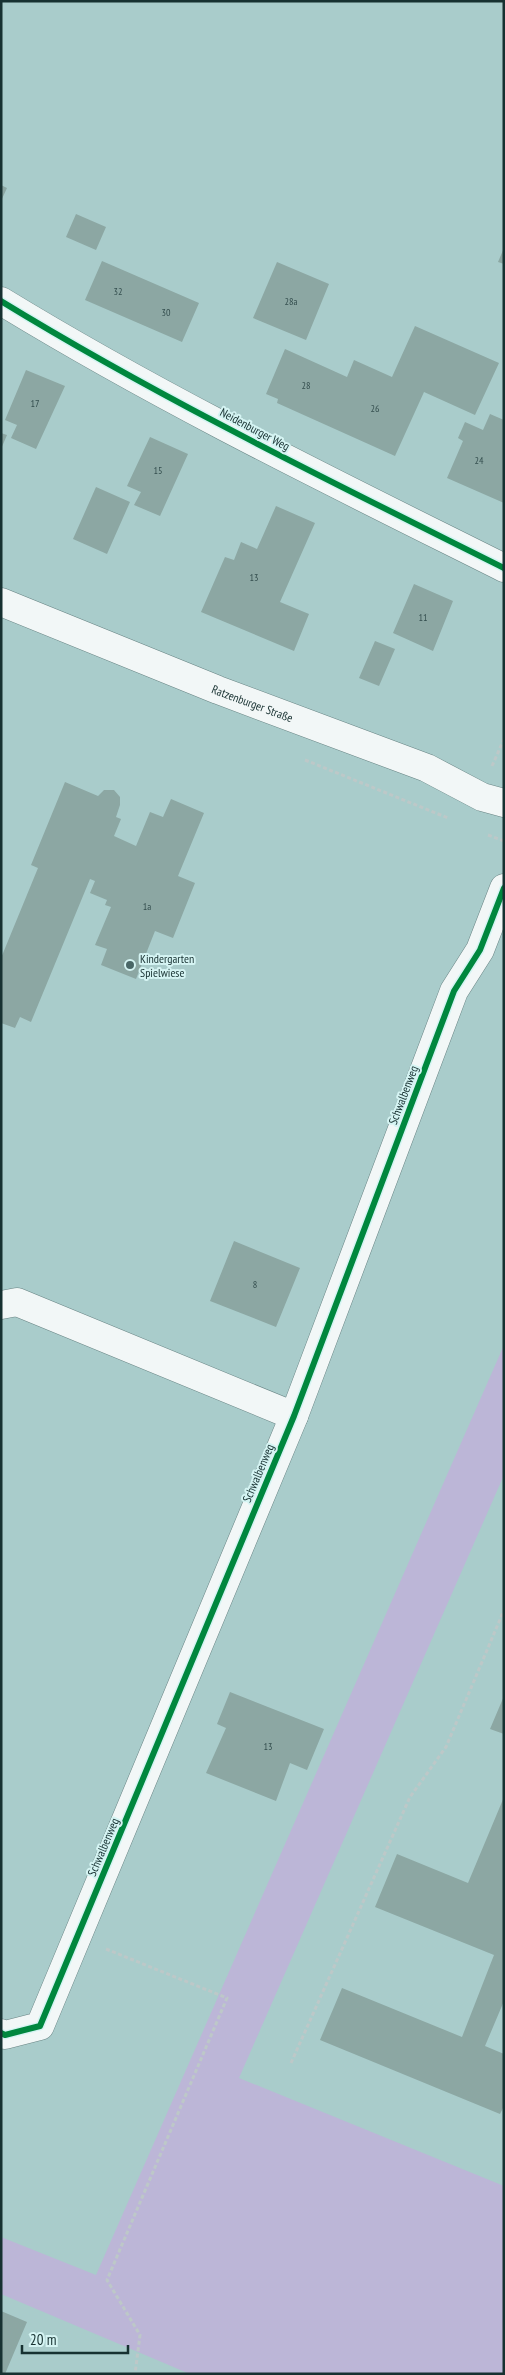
<svg xmlns="http://www.w3.org/2000/svg" width="505" height="2375" font-family="'PT Sans Narrow',sans-serif">
<style>
.green{fill:#bcb6d7}
.building{fill:#8ca7a3}
.lines{fill:none;stroke-linecap:round;stroke-linejoin:round}
.minor-casing{stroke:#688484;stroke-width:29}
.path{stroke:#bdc8c8;stroke-width:3;stroke-dasharray:4 2.5;stroke-linecap:butt}
.minor{stroke:#f2f7f7;stroke-width:28}
.cycleway-casing{stroke:#d5f4f3;stroke-width:9}
.cycleway{stroke:#00873e;stroke-width:6}
.poi-dot{fill:#4a6767;stroke:#d5f4f3;stroke-width:2}
.labels{text-anchor:middle;dominant-baseline:central;stroke-width:4;stroke-linejoin:round;paint-order:stroke}
.number-label{font-size:10px;fill:#344e4e}
.street-label{font-size:12px;fill:#173131;stroke:#d5f4f3}
.poi-label{font-size:12px;fill:#173131;stroke:#d5f4f3;text-anchor:start}
</style>
<rect width="100%" height="100%" fill="#a9cccb"/>
<path class="green" d="M504,1345V1475L239,2078L504,2186V2374H190L1,2294V2237L96,2275Z"/>
<path class="building" d="M1,185L7,188L1,201Z
M76,214L106,227L96,250L66,237Z
M504,248V264L498,262Z
M102,261L199,303L182,342L85,300Z
M277,262L329,284L306,340L253,318Z
M415,326L499,363L475,415L424,392L395,456L277,403L278,399L266,394L285,349L347,377L354,360L392,377Z
M26,370L65,386L36,449L11,438L17,425L5,420Z
M490,414L504,420V503L447,478L463,441L458,438L465,422L483,430Z
M1,433L7,435L1,449Z
M150,437L188,454L160,516L134,505L141,492L127,486Z
M96,487L130,502L107,554L73,539Z
M276,506L315,523L280,602L309,614L294,651L201,612L225,557L234,560L241,542L257,549Z
M414,584L453,601L433,651L393,633Z
M375,641L395,649L379,686L359,678Z
M65,782L98,796L104,790H114L120,797V805L116,817L121,819L114,836L136,846L150,812L163,817L171,799L204,813L178,876L195,883L173,938L155,931L136,979L101,965L107,949L95,945L111,907L105,905L107,900L90,893L95,881L90,879L31,1022L20,1017L15,1028L1,1023V958L38,868L31,865Z
M234,1241L300,1268L276,1327L210,1301Z
M230,1692L324,1729L307,1770L290,1763L276,1801L206,1773L226,1728L217,1724Z
M504,1696V1734L490,1729Z
M504,1797V2001L485,2046L504,2054V2106L500,2114L320,2040L342,1988L462,2037L494,1955L375,1907L397,1854L468,1883Z
M1,2311L27,2322L5,2374H1Z"/>
<g class="lines">
<g class="minor-casing">
<g id="minor">
<path d="M1,301C163,400 334,483 504,568"/>
<path id="s1" d="M1,602L218,690L427,768L482,797L504,803"/>
<path d="M1,1305L17,1302L294,1416"/>
<path d="M1,2033L5,2035L40,2026L294,1416L454,991L480,950L504,888"/>
</g>
</g>
<path class="path" d="M305,760L448,818
M492,766L504,739
M488,835L504,841
M106,1949L227,1998L107,2280L140,2335L135,2374
M291,2063L410,1797L446,1747L504,1610"/>
<use href="#minor" class="minor"/>
<g class="cycleway-casing">
<path id="cycleway" d="M1,301C163,400 334,483 504,568
M1,2033L5,2035L40,2026L294,1416L454,991L480,950L504,888"/>
</g>
<use href="#cycleway" class="cycleway"/>
</g>
<circle class="poi-dot" cx="130" cy="965" r="5"/>
<g class="labels">
<g class="number-label">
<text x="118" y="291">32</text>
<text x="291" y="301">28a</text>
<text x="166" y="312">30</text>
<text x="306" y="385">28</text>
<text x="35" y="403">17</text>
<text x="375" y="408">26</text>
<text x="479" y="460">24</text>
<text x="158" y="470">15</text>
<text x="254" y="577">13</text>
<text x="423" y="617">11</text>
<text x="147" y="906">1a</text>
<text x="255" y="1284">8</text>
<text x="268" y="1746">13</text>
</g>
<g class="street-label">
<text transform="translate(255 429) rotate(28)">Neidenburger Weg</text>
<text stroke="none"><textPath href="#s1" startOffset="271">Ratzenburger Straße</textPath></text>
<text transform="translate(403 1095) rotate(-69)">Schwalbenweg</text>
<text transform="translate(258 1473) rotate(-67)">Schwalbenweg</text>
<text transform="translate(103 1847) rotate(-67)">Schwalbenweg</text>
</g>
<g class="poi-label">
<text x="140" y="958">Kindergarten<tspan x="140" dy="14">Spielwiese</tspan></text>
</g>
</g>
<rect width="505" height="2375" fill="none" stroke="#173131" stroke-width="5"/>
<path d="M22 2345v8h106v-8" fill="none" stroke="#173131" stroke-width="2.5"/>
<text x="30" y="2345" font-size="15" fill="#173131" stroke="#d5f4f3" stroke-width="4" paint-order="stroke">20 m</text>
</svg>
